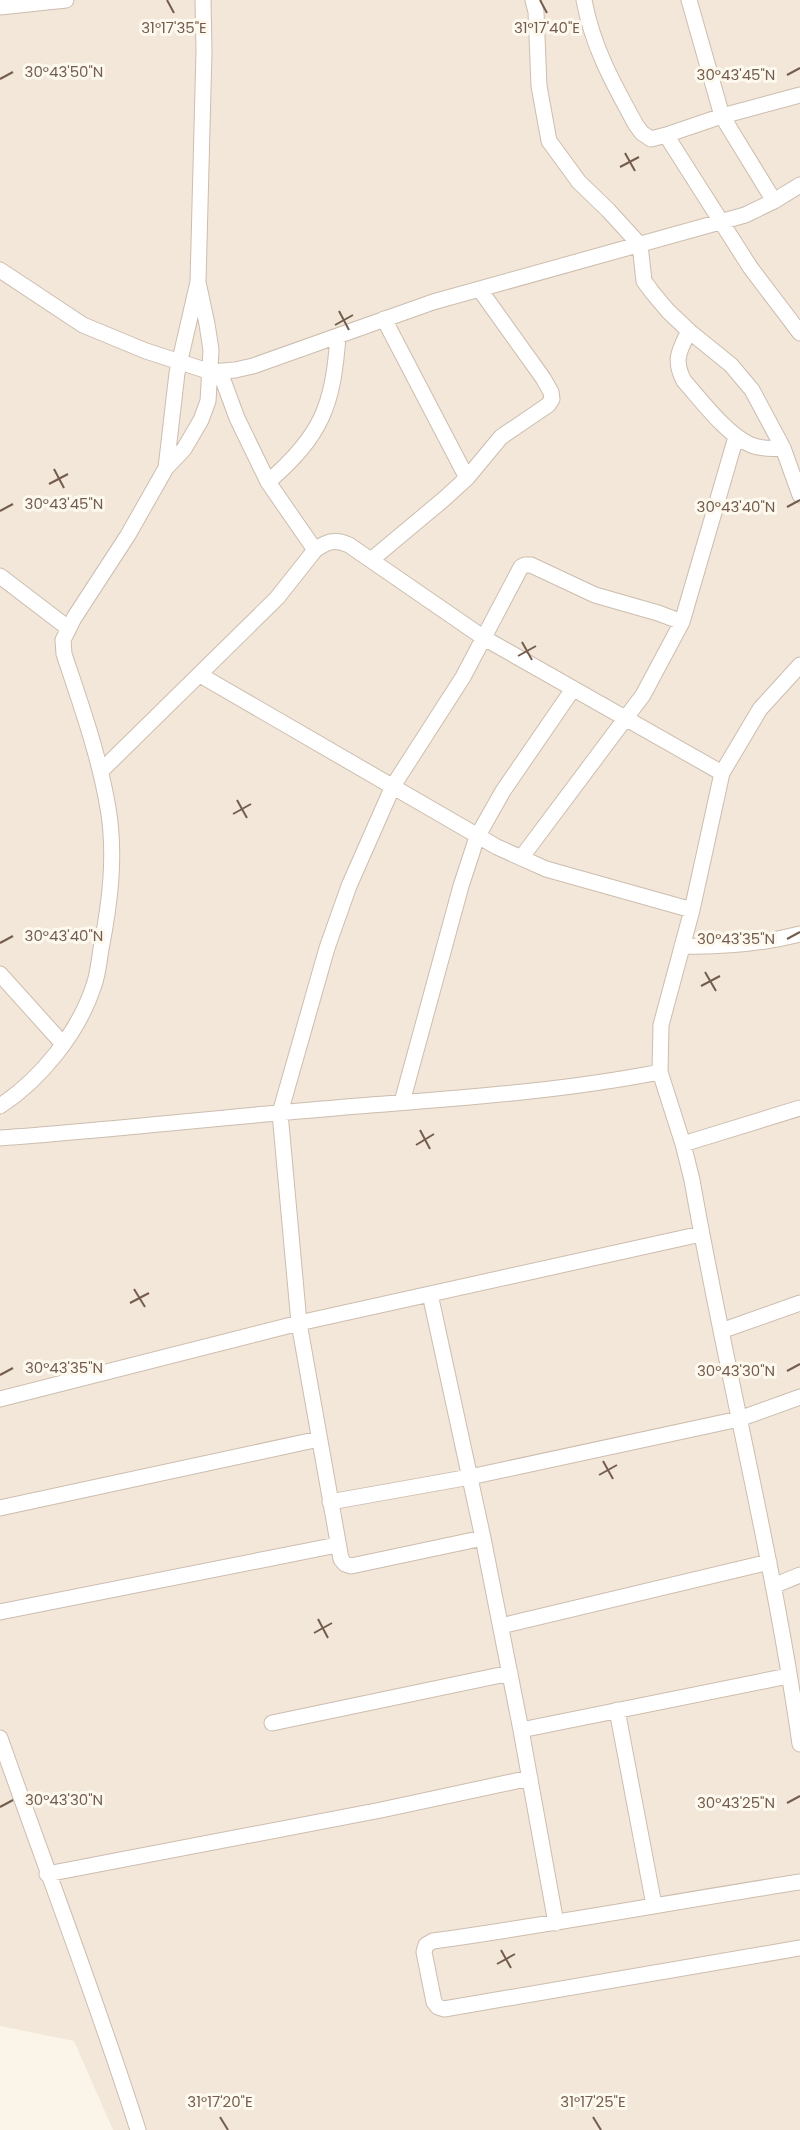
<svg xmlns="http://www.w3.org/2000/svg" width="800" height="2130" font-family="Poppins,sans-serif">
<style>
.residential{fill:#f2e7d8}
.lines{fill:none;stroke-linecap:round;stroke-linejoin:round}
.street-casing{stroke:#cdbdaf;stroke-width:17}
.street{stroke:#fff;stroke-width:15}
.ticks{fill:none;stroke:#745d4e;stroke-width:2}
.ticks-label{font-size:15px;text-anchor:middle;fill:#745d4e;stroke:#fef9ef;stroke-width:6;stroke-linejoin:round;paint-order:stroke}
</style>
<rect width="100%" height="100%" fill="#fbf5e9"/>
<path class="residential" d="M0,0H800V2130H113L74,2041L0,2026Z"/>
<g class="lines">
<g class="street-casing">
<path id="street" d="M533,0L536,12L539,86L549,141L579,182L608,210L640,245L644,281L652,292L668,311L689,331L731,365L752,390L783,448L800,495
M584,0C593,48 613,83 636,125L642,133L651,139L666,135
M689,0L722,116L774,201
M0,7L66,0
M800,95L722,116L666,135L750,267L800,333
M0,270L83,325L146,351L211,372L235,370L253,366L433,302L745,215L774,201L800,185
M384,319L467,478
M689,331C679,351 673,360 684,381C702,401 726,434 751,445C761,449 772,449 783,448
M166,468L177,373L198,282L204,51L203,0
M268,482C322,435 333,406 338,336
M315,550C326,542 335,538 349,545L484,638L722,773
M371,560L444,499L467,478L501,437L548,405L552,399L551,392L543,378L480,290
M0,576L68,628
M200,675L497,847L546,869L692,910
M101,771L277,598L315,550L268,482L237,418L220,372
M521,858L643,695L682,622L736,437
M682,946C722,947 761,944 800,934
M0,974L63,1044
M660,1072L683,1144L692,1180C725,1369 773,1554 800,1744
M402,1102L461,886L477,837L503,791L573,689
M0,1106C41,1079 79,1032 94,985C98,974 99,961 101,949C110,903 116,855 108,808C99,755 81,705 64,654L63,640L74,618L128,535L166,468L184,449L201,420L208,401L211,350L207,324L198,282
M0,1138C112,1130 223,1117 335,1108C443,1099 553,1093 660,1072L661,1025L692,910L722,773L760,709L800,665
M683,1144L800,1108
M430,1294L483,1538L521,1730L556,1923
M721,1331L800,1303
M0,1399L299,1323L701,1234
M330,1502L470,1477L739,1419L800,1397
M0,1508L319,1439
M483,1538L351,1566L345,1564L341,1559L299,1323L280,1113L327,948L349,886L393,786L463,677L521,567L525,565H531L595,595L658,613L682,622
M773,1586L800,1575
M0,1612L337,1545
M501,1626L769,1562
M617,1710L654,1905
M272,1723L510,1673
M521,1730L788,1676
M0,1738C46,1869 96,1998 138,2130
M47,1874L381,1810L530,1778
M800,1882C678,1901 556,1924 433,1941L426,1945L424,1952L434,2002L438,2007L444,2009L800,1948"/>
</g>
<use href="#street" class="street"/>
</g>
<path class="ticks" d="M167,0L174,13M540,0L547,13M787,75L800,68M0,79L13,72M625,153L635,171M620,167L639,157M339,311L349,330M335,325L353,315M54,469L64,488M49,484L68,474M787,507L800,500M0,511L13,504M522,642L532,660M518,656L536,646M237,800L247,818M233,814L251,804M787,939L800,932M0,943L13,936M705,972L716,991M701,986L720,976M420,1130L430,1149M416,1145L434,1134M134,1289L145,1307M130,1303L149,1293M787,1371L800,1364M0,1375L13,1368M603,1461L613,1479M599,1475L617,1465M318,1619L328,1638M314,1633L332,1623M787,1803L800,1796M0,1807L13,1800M501,1950L511,1968M497,1964L515,1954M220,2117L228,2130M593,2117L601,2130"/>
<g class="ticks-label">
<text x="174" y="33">31°17'35"E</text>
<text x="547" y="33">31°17'40"E</text>
<text x="64" y="77">30°43'50"N</text>
<text x="736" y="80">30°43'45"N</text>
<text x="64" y="509">30°43'45"N</text>
<text x="736" y="512">30°43'40"N</text>
<text x="64" y="941">30°43'40"N</text>
<text x="736" y="944">30°43'35"N</text>
<text x="64" y="1373">30°43'35"N</text>
<text x="736" y="1376">30°43'30"N</text>
<text x="64" y="1805">30°43'30"N</text>
<text x="736" y="1808">30°43'25"N</text>
<text x="220" y="2107">31°17'20"E</text>
<text x="593" y="2107">31°17'25"E</text>
</g>
</svg>
